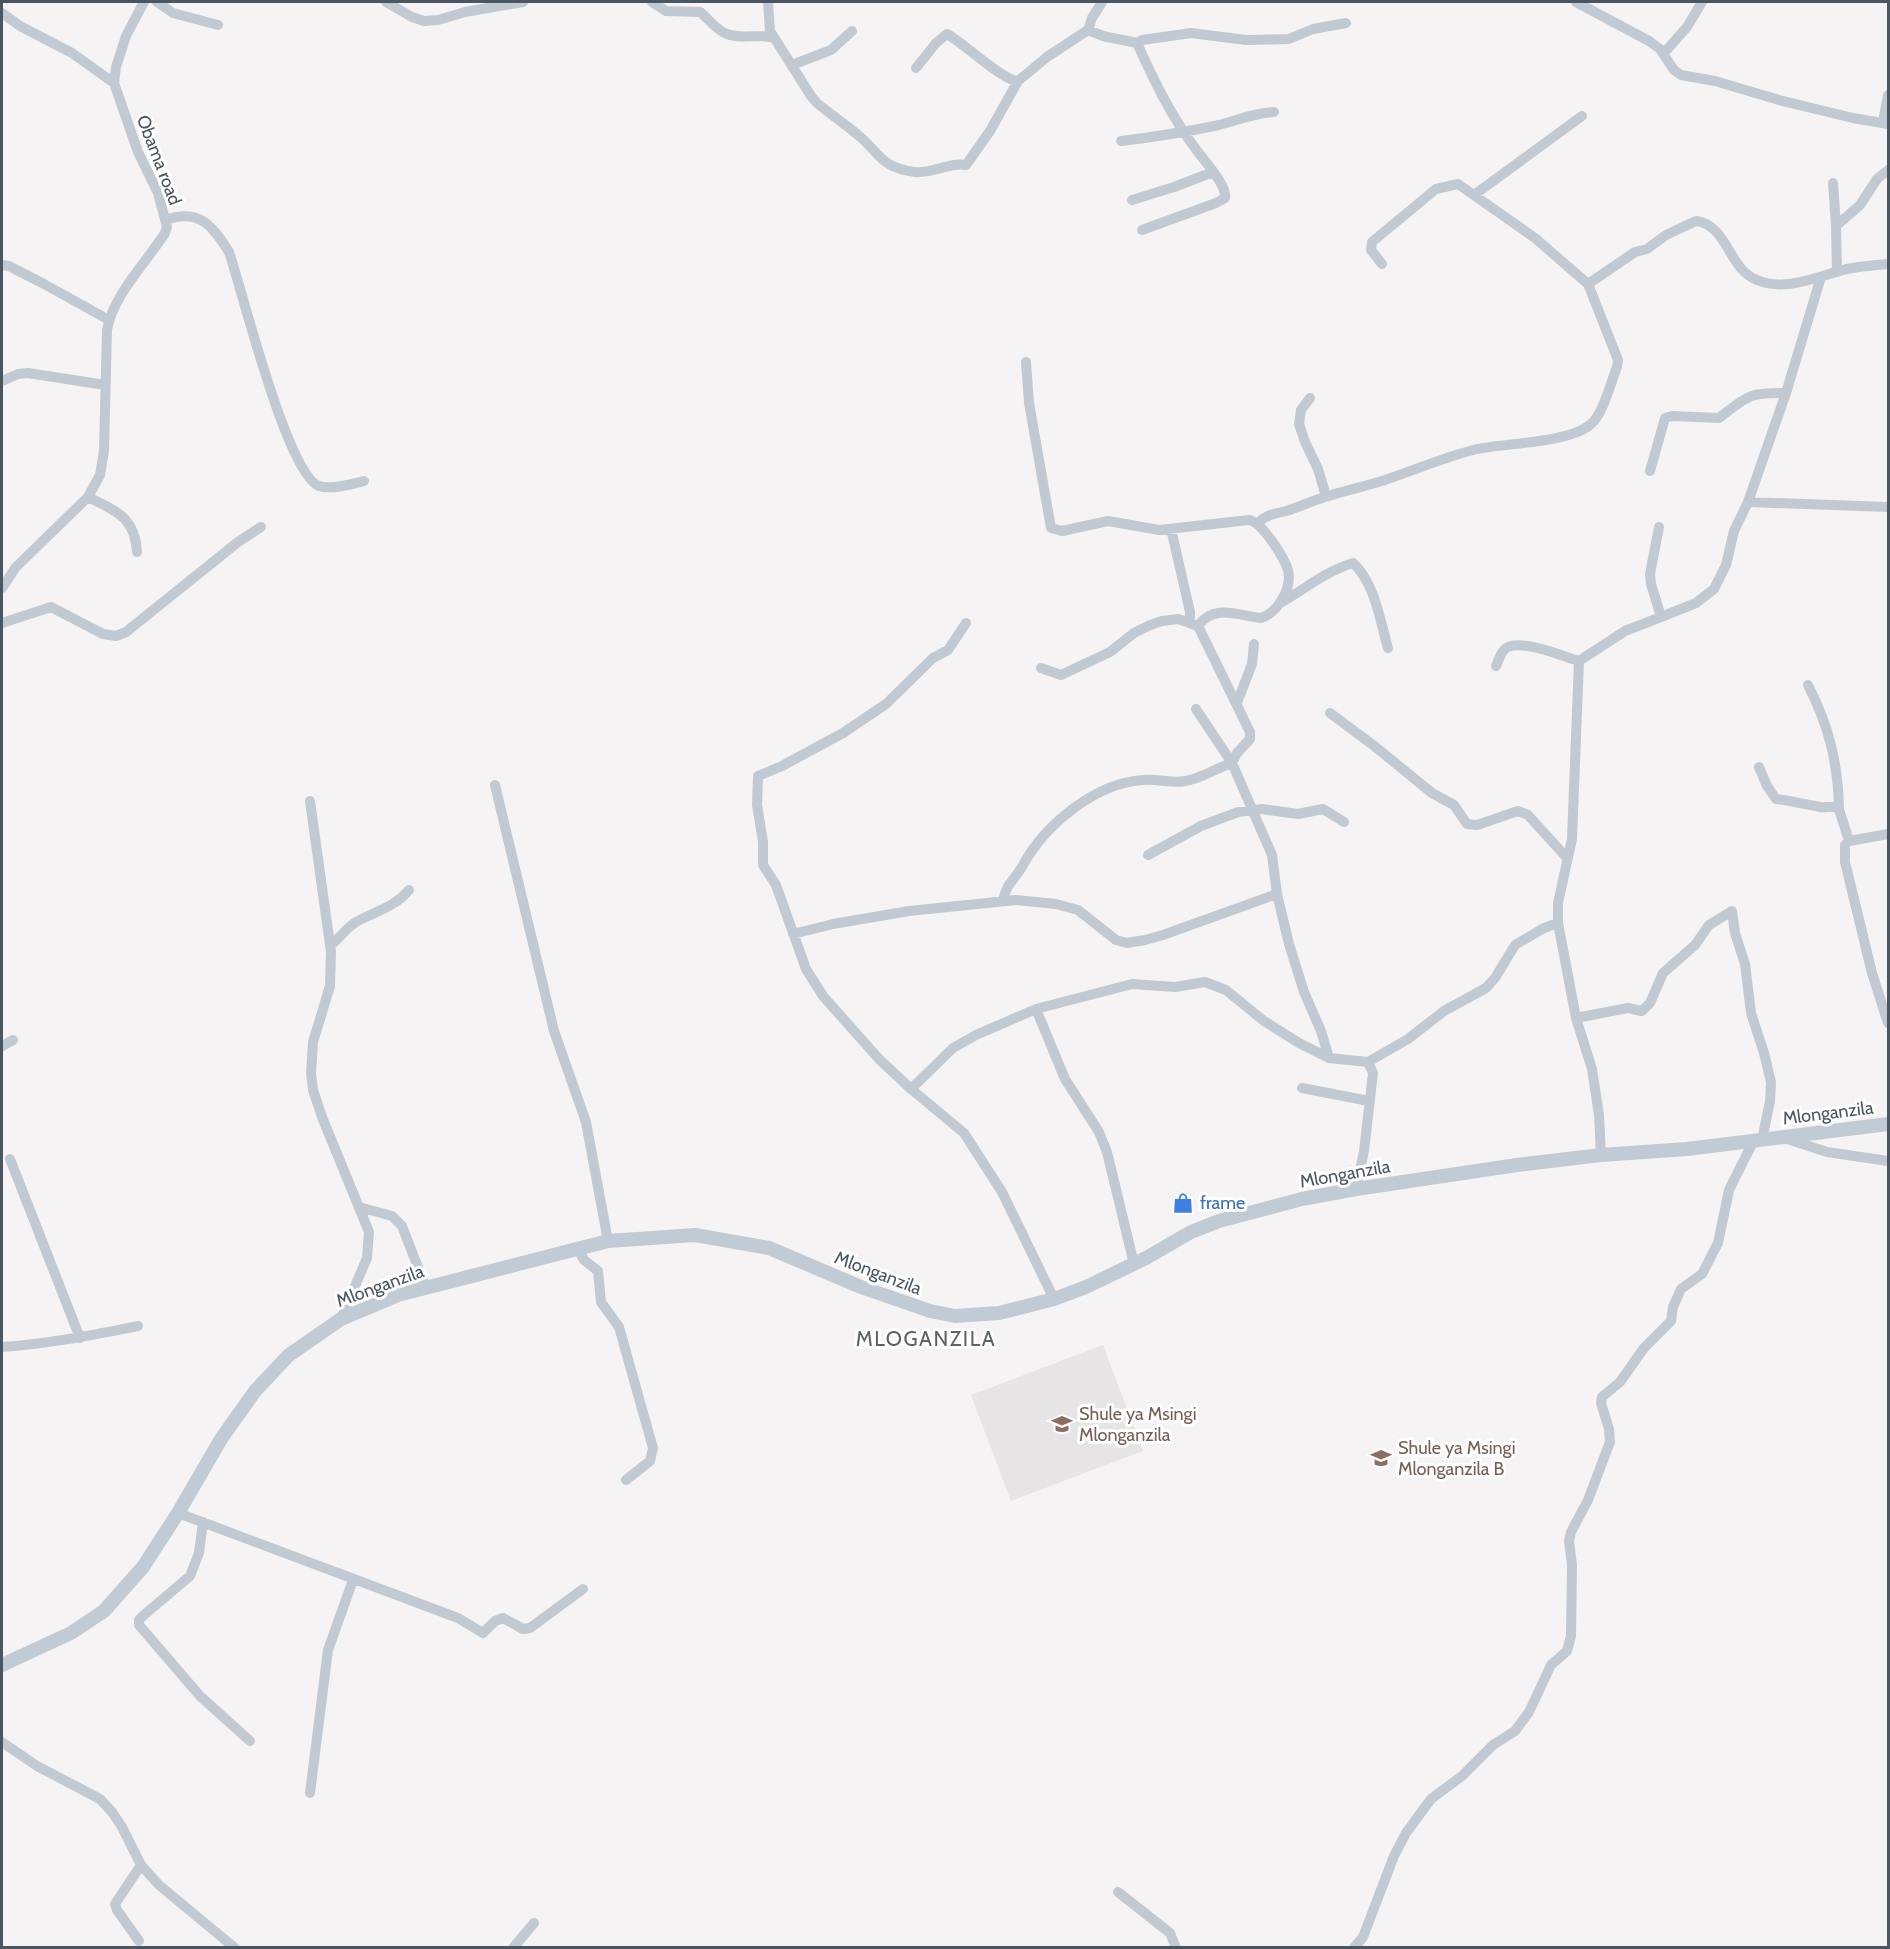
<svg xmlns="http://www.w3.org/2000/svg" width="1890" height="1949" font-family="Cabin,sans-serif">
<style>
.education{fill:#e6e4e5}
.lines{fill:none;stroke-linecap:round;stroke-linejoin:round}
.street{stroke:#c1cad2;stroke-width:10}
.secondary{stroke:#c1cbd6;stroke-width:14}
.labels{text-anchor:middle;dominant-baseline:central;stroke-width:6;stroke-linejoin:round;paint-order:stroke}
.street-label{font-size:18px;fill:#4a5661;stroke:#fff}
.shop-label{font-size:18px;fill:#366cbe;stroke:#fff;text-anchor:start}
.education-label{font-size:18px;fill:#785e54;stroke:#fff;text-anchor:start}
.quarter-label{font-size:21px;letter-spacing:1.5px;fill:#5f6368;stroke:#fff}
</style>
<rect width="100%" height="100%" fill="#f5f3f3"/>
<path class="education" d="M1103,1345L1143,1451L1011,1501L971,1395Z"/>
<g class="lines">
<path class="street" d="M157,2L173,13L218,25
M386,2L412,17L424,21L438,20L465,12L523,2
M652,2L666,11L700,12C709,19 716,30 727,34C742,40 759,33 774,38
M768,2L770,31L811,96L817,103C830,114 845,124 858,135C881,154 881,168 915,172C933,174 949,162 966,165L990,131L1018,81
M1576,2L1649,41L1660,49L1674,70L1681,75L1715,81L1779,100L1853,118L1888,124
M2,13L20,26L72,53L114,83
M1088,30L1103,36L1137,43L1142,40L1191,33L1246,40L1289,39L1313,29L1346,23
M1137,43C1154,81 1172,118 1198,152C1206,163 1227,185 1225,198L1216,203L1142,230
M1664,53L1687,27L1702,2
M792,65L831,50L852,31
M916,68L936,43L947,34C964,43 1004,82 1018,81L1047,57L1088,30L1092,18L1102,2
M1883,122L1888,95
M1121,141C1154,137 1186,132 1219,125C1239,120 1253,113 1274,112
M1833,183L1836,226
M1474,195L1582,116
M1132,200L1174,187L1213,172
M165,220C199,208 212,225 229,252C242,290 287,474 319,486C331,490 352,484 364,481
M1382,264L1371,250L1372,242L1436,189L1458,184L1535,238L1588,284L1635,252L1647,249L1666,235L1696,221C1728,225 1728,269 1757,280C1788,293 1821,274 1852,268C1864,266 1876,265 1888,264
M2,265L9,266L44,284L109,320
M1837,272L1836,226L1860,205L1877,179L1888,170
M1026,362L1029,403L1051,528L1062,531L1108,521L1159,530L1249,520C1262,522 1282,555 1287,567C1294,585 1279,612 1261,618C1239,616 1214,603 1198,626
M2,381L18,374L28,373L105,385
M1310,398L1301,410L1299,424L1305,442L1318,469L1326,496
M1650,471L1665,418L1672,416L1719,418C1748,396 1749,392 1786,393
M88,497C116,511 135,517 137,552
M1748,502L1786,393L1821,277
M1258,523C1267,514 1275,514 1286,511C1299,507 1312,501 1325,497C1343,491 1363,487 1382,481C1413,471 1444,457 1477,449C1505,443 1570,443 1591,424C1603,414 1611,382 1617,367L1618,360L1588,284
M1171,529L1190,612V622
M2,588L16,567L88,497L100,475L104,451L107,330C113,295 146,263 165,233L167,227L158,193L138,152L114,83L116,67L126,36L144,2
M1282,602C1305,589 1326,571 1353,563C1375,583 1380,621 1388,648
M1661,617L1696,603L1714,589L1726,565L1734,531L1748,502L1888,507
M2,623L51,607L103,634L116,636L126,632L238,542L261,527
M966,623L948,650L933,658L886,704L843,733L782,766L758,776L757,805L763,842V865L776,885L806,969L823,996L879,1059L911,1089L964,1133L1002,1192L1054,1299
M1496,666C1499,660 1501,650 1508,647C1524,640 1562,656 1579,661
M1041,668L1061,675L1110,652L1134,633L1150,625L1162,621L1178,619L1198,626L1250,732V739L1237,753L1232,763L1272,855L1277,894L1289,944L1304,992L1321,1031L1329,1058
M1808,685C1829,726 1838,763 1839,809
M1237,703L1252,664L1254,644
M1330,713L1373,745L1432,793L1454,805L1467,824L1477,825L1518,811L1528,815L1567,858
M1759,767L1767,786L1776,799C1791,801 1805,804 1820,807C1827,808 1833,805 1839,809L1849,841
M495,785L554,1031L586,1122L608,1241
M310,801L331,952L330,986L313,1042L311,1073L313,1090L322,1117L369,1232L367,1258L341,1319
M1888,834L1849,841L1845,845V862L1872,973L1888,1023
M1148,855L1201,826L1238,812L1262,809L1298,814L1323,809L1344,822
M1003,901C1006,883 1015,880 1023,865C1045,825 1095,783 1143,780C1157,778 1171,784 1185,781C1201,779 1216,768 1232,763L1196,709
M793,934L833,924L909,911L1016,900L1056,904L1078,910L1116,940L1127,943L1145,940L1163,935L1277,894
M331,945C340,938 346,928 356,922C374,912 395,907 409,890
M1036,1009L1065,1079L1099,1132L1107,1152L1134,1264
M1576,1018L1628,1008L1642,1011L1650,1003L1663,973L1695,945L1709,925L1732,911L1735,933L1745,964L1751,1013L1764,1053L1771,1082L1770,1101L1762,1140
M2,1046L13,1040
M1368,1062L1408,1039L1444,1011L1486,988L1495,978L1515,945L1544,928L1558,923
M1302,1088L1369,1101
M911,1089L953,1048L976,1035L1036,1009L1132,984L1175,987L1205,982L1226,990L1264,1021L1299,1043L1329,1058L1368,1062L1373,1073L1364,1151L1356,1189
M1784,1138L1827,1152L1888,1161
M1601,1155L1599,1115L1592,1069L1576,1018L1558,923V903L1572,839L1579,661L1625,631L1661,617L1651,584L1650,574L1659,527
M10,1159L80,1338
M359,1207L392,1216L402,1226L426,1288
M578,1249L584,1260L598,1271L601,1302L619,1327L653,1448L650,1461L626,1480
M2,1347C48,1344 92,1335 138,1326
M178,1513L458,1618L483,1633L495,1621L503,1618L523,1629L530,1628L583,1589
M203,1522L199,1553L190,1576L144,1615L139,1620V1625L200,1696L250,1741
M2,1742L37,1766L100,1799L112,1812L122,1827L141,1865L159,1885L235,1948
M310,1793L328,1650L353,1580
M1118,1892L1170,1933L1176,1948
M139,1941L117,1910L115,1904L141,1865
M513,1948L534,1923
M1354,1948L1363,1937L1394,1856L1406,1833L1431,1799L1462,1776L1493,1745L1515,1731L1529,1712L1551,1665L1567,1651L1571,1636L1572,1565L1569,1541L1571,1532L1588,1500L1610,1442L1609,1429L1601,1403L1602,1397L1620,1382L1644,1348L1671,1321L1673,1307L1681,1289L1702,1274L1718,1243L1729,1190L1754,1140"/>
<path class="secondary" d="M2,1665L71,1633L104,1611L143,1567L178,1513L221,1439L255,1391L289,1355L341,1319L398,1295L608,1241L695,1235L769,1248L861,1287L930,1311L955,1316L999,1313L1054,1299L1086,1287L1146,1258L1191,1232L1219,1221L1302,1199L1356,1189L1517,1165L1601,1155L1687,1149L1888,1124"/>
</g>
<defs>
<g id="shop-bare" transform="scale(1.62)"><path d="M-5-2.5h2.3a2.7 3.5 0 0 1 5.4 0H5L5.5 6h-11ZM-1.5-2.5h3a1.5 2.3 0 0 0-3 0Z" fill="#3f7fe0" stroke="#fff" stroke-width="2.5" paint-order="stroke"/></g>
<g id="school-bare" transform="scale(1.62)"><path d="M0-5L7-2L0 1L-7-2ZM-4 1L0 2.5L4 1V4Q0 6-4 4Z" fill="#8d6e63" stroke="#fff" stroke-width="2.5" paint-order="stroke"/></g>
</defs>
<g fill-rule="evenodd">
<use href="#shop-bare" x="1183" y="1203"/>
<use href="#school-bare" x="1062" y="1424"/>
<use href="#school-bare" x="1381" y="1458"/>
</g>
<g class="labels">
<g class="street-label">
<text transform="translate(159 160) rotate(69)">Obama road</text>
<text transform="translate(1828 1113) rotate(-7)">Mlonganzila</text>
<text transform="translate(1345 1174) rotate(-10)">Mlonganzila</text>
<text transform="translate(878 1273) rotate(21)">Mlonganzila</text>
<text transform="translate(380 1286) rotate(-20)">Mlonganzila</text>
</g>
<g class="shop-label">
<text x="1200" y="1203">frame</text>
</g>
<g class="education-label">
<text x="1079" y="1414">Shule ya Msingi<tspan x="1079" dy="21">Mlonganzila</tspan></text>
<text x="1398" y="1448">Shule ya Msingi<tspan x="1398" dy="21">Mlonganzila B</tspan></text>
</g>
<g class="quarter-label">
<text x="926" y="1338">MLOGANZILA</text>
</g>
</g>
<rect width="1890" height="1949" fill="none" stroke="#4a5661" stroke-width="6"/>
</svg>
